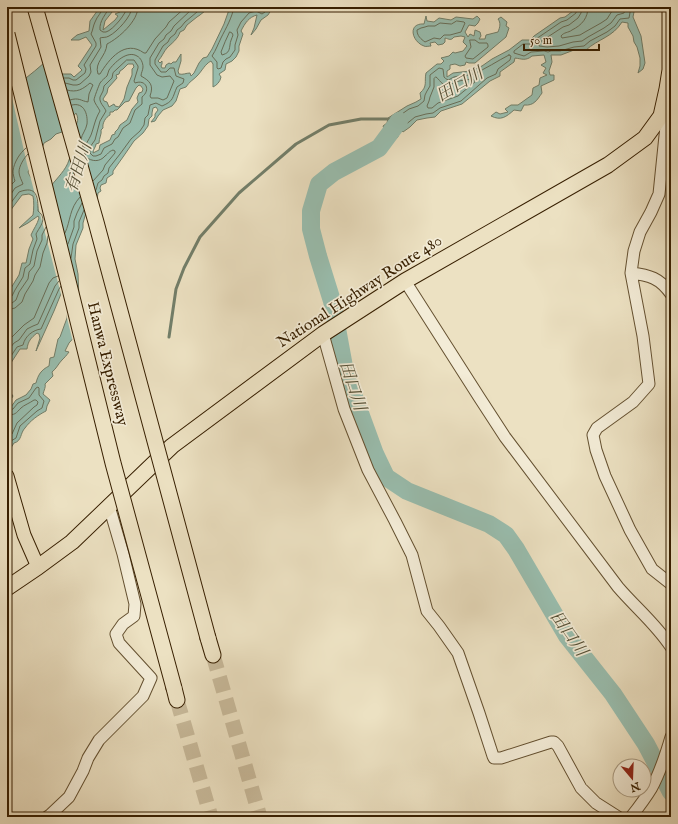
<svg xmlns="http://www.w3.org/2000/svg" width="678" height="824" font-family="'IM FELL English','Noto Serif JP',serif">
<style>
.water{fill:#99beaf;stroke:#727e69;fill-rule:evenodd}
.pier{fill:#ece1c2}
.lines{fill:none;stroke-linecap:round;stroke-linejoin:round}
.shore{stroke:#686e58;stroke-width:1}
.stream{stroke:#727e69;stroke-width:3}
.river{stroke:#99beaf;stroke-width:18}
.highway-tunnel{stroke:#c8ba9b;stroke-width:15;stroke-dasharray:15 8;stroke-linecap:butt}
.minor-casing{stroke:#645030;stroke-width:13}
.major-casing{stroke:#371f00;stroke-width:15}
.highway-casing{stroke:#371f00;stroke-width:17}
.minor{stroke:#f3ecd7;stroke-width:11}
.major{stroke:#ece1c2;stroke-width:13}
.highway{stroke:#ece1c2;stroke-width:15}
.highway-bridge-casing{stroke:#371f00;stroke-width:17;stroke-linecap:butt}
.highway-bridge{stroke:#ece1c2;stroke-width:15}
.labels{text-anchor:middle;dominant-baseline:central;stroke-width:3.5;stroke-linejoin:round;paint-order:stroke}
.street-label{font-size:16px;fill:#371f00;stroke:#f3ecd7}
.water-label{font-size:17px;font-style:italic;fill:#544f35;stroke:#f3ecd7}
</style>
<rect width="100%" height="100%" fill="#ece1c2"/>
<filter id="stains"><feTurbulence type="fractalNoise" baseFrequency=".005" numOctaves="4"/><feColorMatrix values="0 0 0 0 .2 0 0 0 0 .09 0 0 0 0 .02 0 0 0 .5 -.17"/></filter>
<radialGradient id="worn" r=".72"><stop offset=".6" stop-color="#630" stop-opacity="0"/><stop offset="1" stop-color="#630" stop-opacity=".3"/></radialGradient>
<path class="water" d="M100,7H116L105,21L103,30L115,20L118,16L115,14L120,12L125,7H210L200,15L197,17L187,25L184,30L180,32C178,39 172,43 167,48C164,51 162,57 158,61L160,63L162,61V64L161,66L162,68H165L166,65L169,63L171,64L173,62H176L181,54V61L178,71L179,74C183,75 186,73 190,73L191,76L194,73L199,63L203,58L207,57L212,49L224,24L230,7H273L268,15L261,20L256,29L251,35L254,28L257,15C249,17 245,23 241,31L243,34L239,46V51L236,57L232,61L226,64L225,70L219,74L221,77C220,82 217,85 213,87V64L211,61C205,64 202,71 197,76C193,80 189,82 186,87L180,89L176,101L172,106L163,110L158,116L155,121L151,122L155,117V114L158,110L156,107L153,108L152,113V116L149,119L148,126L143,133L134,141L123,157L113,171V174L107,178L106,183L101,185L100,188L101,191L98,193L97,199L88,210L85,216L83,223V228L76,245L75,259L78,274L79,299L78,333L69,343L65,351L69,352C66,356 65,357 62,360C58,364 57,368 52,372L53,376L45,384C46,387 44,390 43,394L50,400L47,406L46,411C38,415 30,421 25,428C20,433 22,441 14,443L7,454V397L10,392L13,396L10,401L11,407L16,400L26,395L31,389L33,384L36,383C38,375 41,370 49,366L50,358L54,357L58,339L60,337L67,318V305L63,289L54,311L36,351L40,338L39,334L37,333C31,338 28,341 27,349H20L7,369V301L11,288L19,275L22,263H26L29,249L33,239L31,235C34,228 37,225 39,218L38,216L28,223L19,228L33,215C34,209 34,201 33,196L29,194L22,195L7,215V133L8,132L7,130V95C18,83 32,74 44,63L63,74H71L74,77L82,70L78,66L92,45L86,37L79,40H71L77,35L89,31L90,21ZM128,64H133L134,67L132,69V75L127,87L124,99L119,107L115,106L114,104L109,107L107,102L104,101L103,99L107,93L108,88L117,78L116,75L119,74L120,71L123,69ZM139,85L141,86L143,89L142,92L139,93L137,98L138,102L132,109L127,120L120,125L118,129L115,132V134L112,135L110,140L100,145L99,150L93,153C93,149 96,147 96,144L99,143C99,138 102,134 101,130L103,128C102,123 106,117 110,115V112H113L115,110H117L125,102L129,101L136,88ZM76,113C80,121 76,124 73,131C70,140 73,151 69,160C66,170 57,178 51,186C40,184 32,183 28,172L33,162L41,151L44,143L51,139L56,134L62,132L66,129L71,119Z
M573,7H635L633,17L641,36L645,63L643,69L638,73L640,66V58L637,47L634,42L633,36L628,27V23L622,22C613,37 598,39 586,50H574L561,55H551L552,62L549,71L550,75H554V80L541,86L542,93C537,100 534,106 524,105L521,111L514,110C506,117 501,121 491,116L496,112L500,114L508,112L505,109L511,105H518L532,95L533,88L539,85L540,78L547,75L543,73L546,68L541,65L546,62L544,55L532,56C526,61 522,59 515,58L514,62L500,72V76L490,81L462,104L441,111L435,117L427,118L417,120L410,127L403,132L400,129L397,131L398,137L388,145L385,143L383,136L385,131L383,126L387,123L388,118L407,106L416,102L421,99L420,93C428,86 424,82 426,73L437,64H441L444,61L441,58L449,56L453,52L455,53L463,51L467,46L463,42L465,37L461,36L454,37C451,41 449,39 445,38V42L443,44L438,45L435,42L430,43L431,46C429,46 425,47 424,46C412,42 407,23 424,24L426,16L427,21L434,22L439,18L451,20L456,17L473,19L477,16L480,19L478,23L475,26L469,25L465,32L468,37L470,34L474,36L475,30L480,32L481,36L479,39H485L486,35L498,32C500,27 501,23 498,19L501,17L507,22L506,26L509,28L506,37L475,63H469L466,62L465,65L460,66L455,64L450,65V69L447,71V77L453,73L470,71L482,66L492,59L509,50L522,40H530L534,36L560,18L565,17L573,11Z"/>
<path class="pier" d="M13,86L35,163L30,172L32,175L38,181L76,338L73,342L65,310L64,294L62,298L27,164L10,89Z"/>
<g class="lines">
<path class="shore" d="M110,7C106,14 99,21 100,30L103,32C104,32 105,32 106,32C113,30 127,13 127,7
M138,7C138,21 119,38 107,44C106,57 94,62 98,74H100C109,59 125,39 144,53H146L155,39L166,27L169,22L186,7
M234,7C232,18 226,28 221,38C218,44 216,50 212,56L217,62V68L218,69L221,68L223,62L226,59L230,57L235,50V45L238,35L237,30L241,22L249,13L256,11L262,14L265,12L268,7
M577,7L576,13L567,20L561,22L536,39L532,44H523L514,51V53L524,56L526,55L531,52L544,51L548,52L551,51H560L574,47L584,46L590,41L607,32L615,26L620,19L629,18L631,7
M582,7L581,13L578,18L569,25L563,27L540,42L539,44V46L547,47L559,46L573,42L582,41L588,37L604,28L611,23L617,15L624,13L626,7
M588,7C588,18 582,25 572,30C568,33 564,32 561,36L562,38L580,35L585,32L601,23L607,19L612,11L620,7
M457,21L464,22L465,23L461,32L450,35H444L440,39L434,38L425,42C421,39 417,36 417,30L421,28L425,27L428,26H435L440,23L451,24Z
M230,32L232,33L233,35C232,38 230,42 230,45C229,52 228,53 222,55L221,52L225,42Z
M470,40H475L479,43H487L488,45V47L473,59L466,58L465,56L471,47L470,42Z
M509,55L511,56L510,60L498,69L496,74L487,78L461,101L440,108L433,113L426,114L415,117L404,126C395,125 394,127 393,136L390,138L388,137V127L392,121L409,109L418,106L424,101L425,95L427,91L430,86V75L439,68L443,69L444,77C449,82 449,79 454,77C460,75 467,76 473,74C486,69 497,61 509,55Z
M127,60H134L138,66V68L134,81L135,83C146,79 151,90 142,97V104L135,110L130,123L123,128L118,137L115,139L112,144L104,148L101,154L96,156H93L90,153V147L95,140L100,121L106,111C104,106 99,103 100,97L103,91L104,86L112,78L113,73Z
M436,77C439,79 440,82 443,84C448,87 451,84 456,82C461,80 467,80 472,79L474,80L475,82L458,96L438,103L432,108H428L427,106L429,101L430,97L434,87V79Z
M64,78H69L73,80H76L85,73L86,69L84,65L96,46V43L91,34C93,30 93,26 95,22C97,16 102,13 103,7
M65,83L73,85H77L80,84L89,76L91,72L90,65L101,47L100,38C102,37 106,38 109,36C117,32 132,16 132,7
M67,90C77,93 83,89 90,83L93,85L92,87L89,94L88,102C81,101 79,97 70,100
M72,105C84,102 88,114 87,124C86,130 82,134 81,139
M84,150C85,144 89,140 91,135C94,127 95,119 100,111C98,107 95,104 94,100C94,98 99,85 100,83C102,80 105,78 107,76C108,74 108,72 109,70C114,63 127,50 137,56C141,58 143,63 143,67C143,70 141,73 141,76C150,81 154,85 150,96L151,98H158L163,100L167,98L174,81L170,76L162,77L157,75L150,65V58L159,43L164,39L166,35L171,31L174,26L191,10L196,7
M86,157C92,162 100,162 105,156C109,153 108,152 113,150L115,151V153L105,165L103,170L93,181
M7,189L15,181C14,178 13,174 13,171C14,162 20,153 26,148
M96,190L98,183L102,180L104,176L108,173L109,168L120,154L131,139L140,131L144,125L145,118L148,115L150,105L156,103L162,106C174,101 172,98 177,87L183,83L184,79L176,76L174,68H170L166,72H161L155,64V60L163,46L168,42L170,38L175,34L177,30L181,27L185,22L203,7
M7,200L15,188L23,184C22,181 19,176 19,172C19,166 24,158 28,154
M7,208L19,192C37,185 38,197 38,211C48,219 40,226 36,234L37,239L33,250L30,264L25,268L23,277L15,290L12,296L10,298L7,299
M65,233C71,220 69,209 80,197
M68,244L74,227V221L77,213L82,203
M71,258L73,244L79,228V222L84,210
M7,304L12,303L16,300L19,292L28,279L29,272L34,266L37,251L42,240V235L46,227
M7,310L15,308L22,302L25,294L33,281L35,275L40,267L43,253L47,243L48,236
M7,342L24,325L34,318L49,283L53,278L58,276
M7,352L14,343L19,340L27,329L33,326L38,324L55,286L59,281
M7,362L17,347L23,345C25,336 33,330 41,329L59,289L61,286
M7,408L10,410L13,409L18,403L29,398L36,388L38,387L39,388V395L44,401L42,408L37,411L20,426L16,438L11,441L7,447
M7,414C15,416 16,413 21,408C24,405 30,403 34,400H36L38,402L37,405L34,407L17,423L12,434L7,438"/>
<path class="stream" d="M169,337L176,289L184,268L200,237L239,193L296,144L329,125L361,119H391"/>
<path class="river" d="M399,121L379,148L334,172L319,184L311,211V229L318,256L332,301L345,372L375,454L386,477L407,491L489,524L506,535L516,549L567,636L613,694L646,744L671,792"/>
<path class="highway-tunnel" d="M213,655L260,817
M177,700L211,817"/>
<g class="minor-casing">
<path id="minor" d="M661,116L666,126L659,194L651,212L640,232L634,251L631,273L643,336L649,384L633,402L597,428L593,435L596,450L605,476L630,530L652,569L671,584
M631,273C649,275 660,278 671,294
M405,281L479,397L505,437L618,587C635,607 656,624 671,647
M323,334L344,409L368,470L395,521L412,555L427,611L439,626L458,653L479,713L493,756L494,758H501L551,742H554L558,746L581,788L596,803L618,817
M47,817L50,815L69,797L83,771L88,758L99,740L143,696L151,678L119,643L116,634L123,624L134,616L135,604L123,554L109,506
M631,817C638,808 645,799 651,789C660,773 666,754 671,737"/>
</g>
<g class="major-casing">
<path id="major" d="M7,476L24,535L38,567"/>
</g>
<g class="highway-casing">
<path id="highway" d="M7,588L38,567L72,542L172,446L323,334L405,281L608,165L645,138L661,116L667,89L670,70V7
M208,638L213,655
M174,688L177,700"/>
</g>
<use href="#minor" class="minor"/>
<use href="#major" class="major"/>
<use href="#highway" class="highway"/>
<g class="highway-bridge-casing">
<path id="highway-bridge" d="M35,7L96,222L208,638
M7,34L113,463L174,688"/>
</g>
<use href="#highway-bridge" class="highway-bridge"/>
</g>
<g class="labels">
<g class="street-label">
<text transform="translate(360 292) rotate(-33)">National Highway Route 480</text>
<text transform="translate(107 364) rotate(76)">Hanwa Expressway</text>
</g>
<g class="water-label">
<text transform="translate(460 85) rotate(-30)">田口川</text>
<text transform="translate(79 168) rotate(-72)">有田川</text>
<text transform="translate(352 386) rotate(72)">田口川</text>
<text transform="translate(568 634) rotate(55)">田口川</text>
</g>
</g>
<rect width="678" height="824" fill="none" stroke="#ece1c2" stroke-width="24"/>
<rect x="8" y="8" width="662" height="808" fill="none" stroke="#371f00" stroke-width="2"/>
<rect x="12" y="12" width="654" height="800" fill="none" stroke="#371f00"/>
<g transform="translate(632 778) rotate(161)"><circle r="19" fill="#f3ecd7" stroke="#a89a81"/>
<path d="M0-3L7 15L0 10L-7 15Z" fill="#8f2418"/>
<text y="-6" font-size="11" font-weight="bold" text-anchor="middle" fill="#371f00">N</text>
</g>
<path d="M524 44v6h75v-6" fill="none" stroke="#371f00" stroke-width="2"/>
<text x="530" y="44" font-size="12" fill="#371f00" stroke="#f3ecd7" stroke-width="3" paint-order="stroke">50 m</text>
<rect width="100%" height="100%" filter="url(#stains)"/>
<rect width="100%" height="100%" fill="url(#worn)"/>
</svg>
